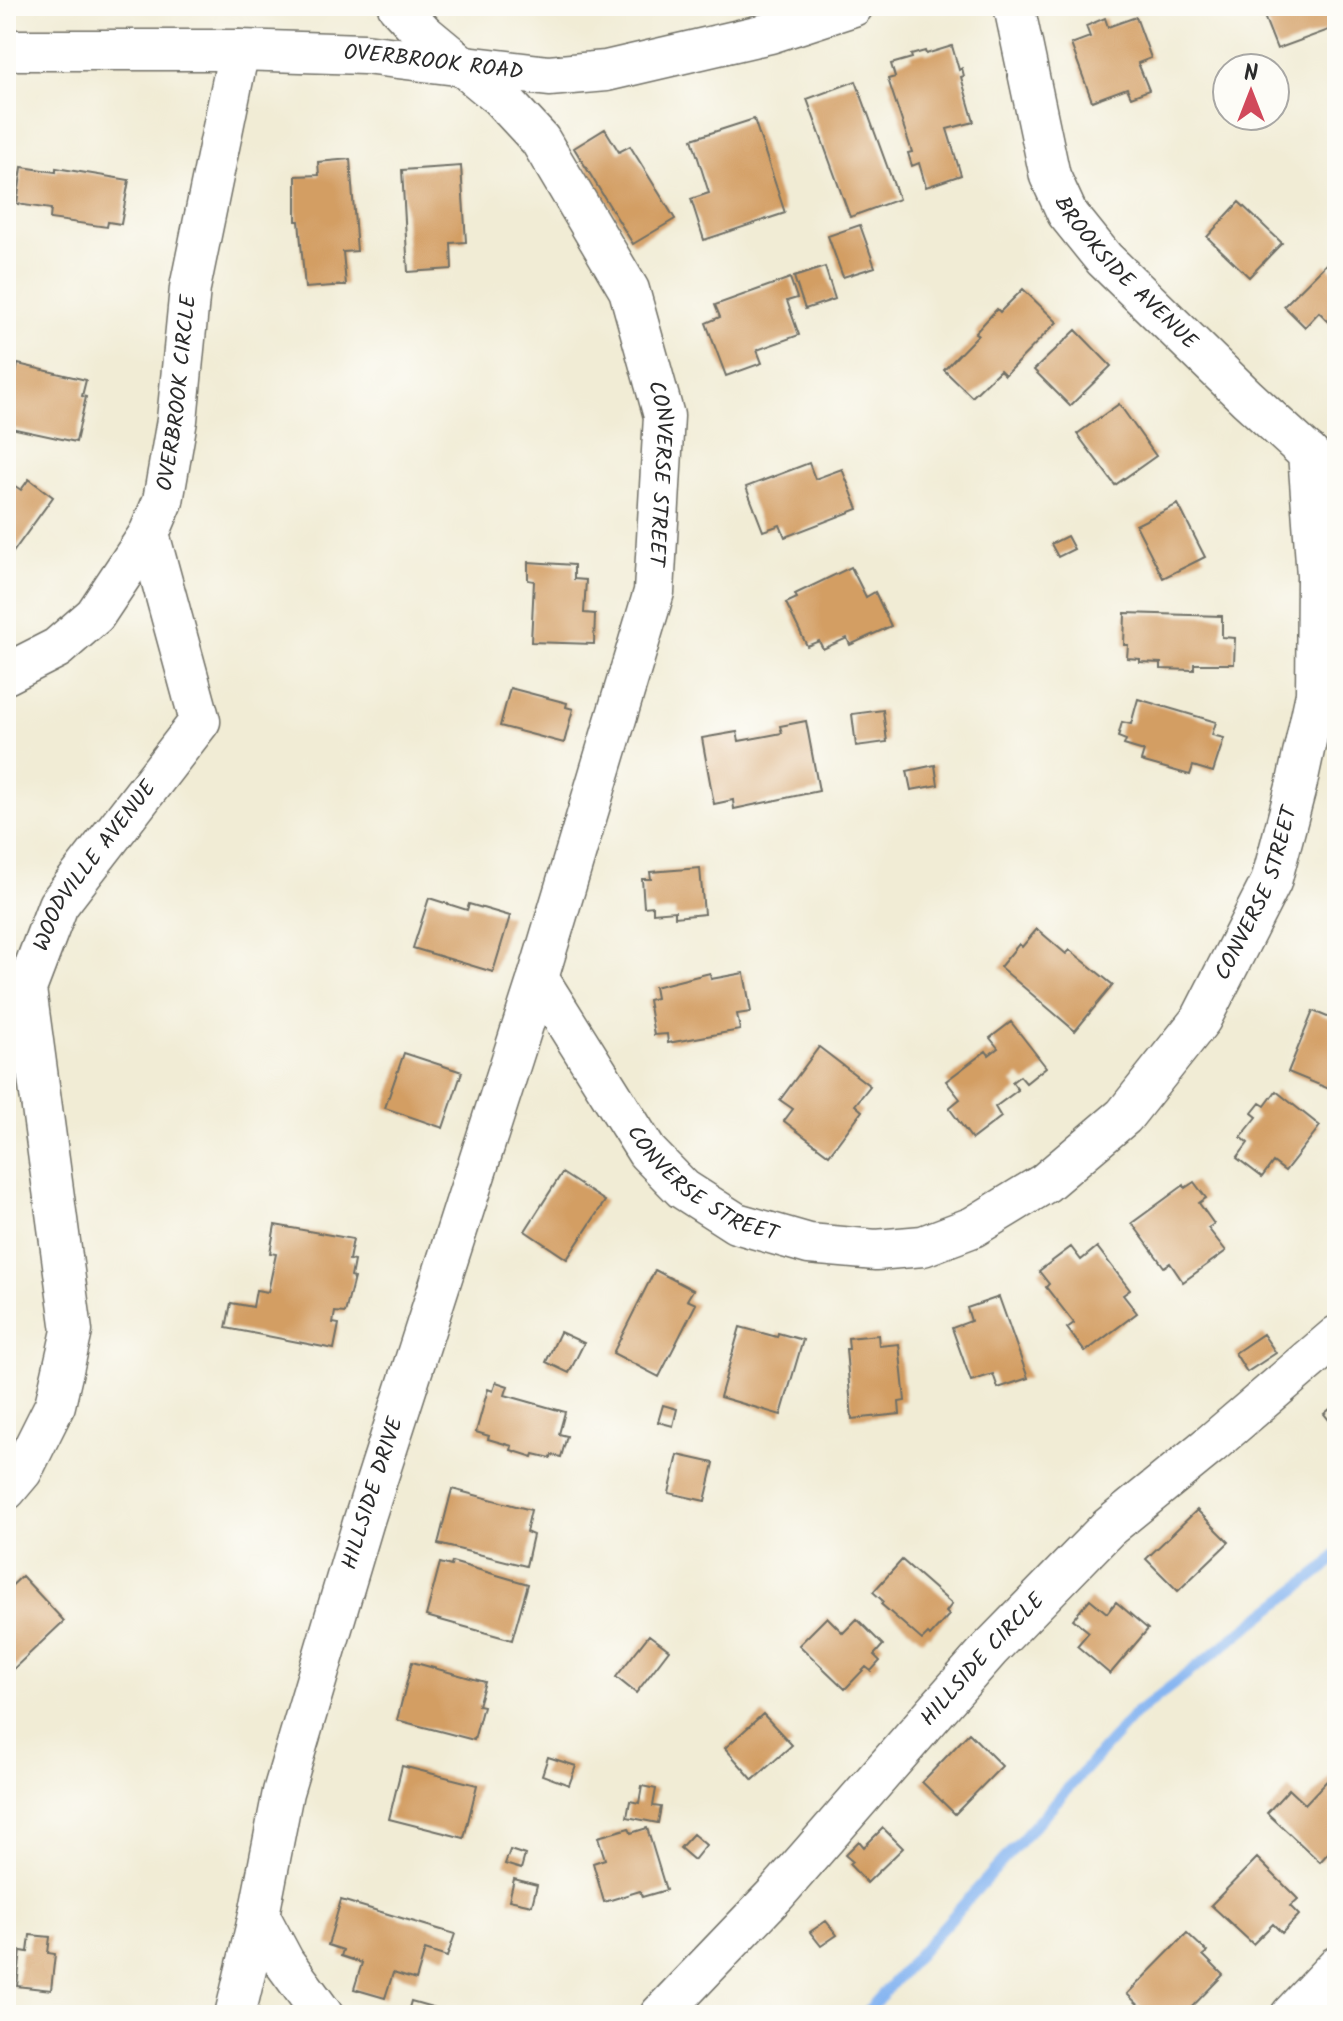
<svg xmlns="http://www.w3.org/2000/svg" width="1343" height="2021" font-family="Kalam,sans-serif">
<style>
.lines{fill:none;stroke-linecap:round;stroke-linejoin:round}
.stream{stroke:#86b5f1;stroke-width:11}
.building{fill:#d39e64}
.minor-casing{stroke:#706f66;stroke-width:43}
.minor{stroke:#fff;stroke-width:40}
.labels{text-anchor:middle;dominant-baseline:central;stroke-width:7;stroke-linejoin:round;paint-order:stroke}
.street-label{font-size:22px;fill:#2b2b2b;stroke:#fdfcf7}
</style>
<rect width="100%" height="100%" fill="#fdfcf7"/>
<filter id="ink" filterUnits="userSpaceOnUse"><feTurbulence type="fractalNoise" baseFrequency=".0125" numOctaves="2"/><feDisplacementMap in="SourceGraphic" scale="16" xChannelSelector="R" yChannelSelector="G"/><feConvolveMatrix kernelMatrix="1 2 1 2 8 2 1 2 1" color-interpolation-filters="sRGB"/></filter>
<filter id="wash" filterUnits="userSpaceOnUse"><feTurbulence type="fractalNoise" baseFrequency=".006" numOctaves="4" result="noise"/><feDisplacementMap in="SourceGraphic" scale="32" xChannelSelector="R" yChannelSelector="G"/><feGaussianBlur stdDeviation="1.8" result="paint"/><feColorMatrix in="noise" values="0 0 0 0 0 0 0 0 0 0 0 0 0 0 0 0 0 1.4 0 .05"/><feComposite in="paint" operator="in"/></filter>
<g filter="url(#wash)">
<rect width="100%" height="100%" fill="#f1ecd5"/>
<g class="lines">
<path class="stream" d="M864,2015L1134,1715L1324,1568L1337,1554"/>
</g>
<g id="blocks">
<path class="building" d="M1260,6H1330L1337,27L1277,49Z
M1136,17L1151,58L1138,63L1149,90L1131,97L1127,88L1092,101L1071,44L1090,37L1086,26L1105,18L1108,27Z
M952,46L959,70L962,68L964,76L961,77L974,122L947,129L961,175L926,187L919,163L912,166L908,153L912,152L888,79L895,77L891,64L912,58L911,55L925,51L926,54Z
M856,81L899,199L850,217L807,99Z
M754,119L785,213L704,240L691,199L709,193L692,139Z
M605,129L619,152L630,146L675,219L633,244L574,148Z
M350,159L357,251L343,252L346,285L305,288L299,221H296V176L319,175L318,162Z
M461,166L466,242L451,243L452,269L408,272L402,170Z
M22,167L56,172V168L129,180L121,224L108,222L107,227L50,219L51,209L17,204Z
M1239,202L1282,243L1249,277L1207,237Z
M860,225L875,267L843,277L828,236Z
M1326,264L1337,276V330L1319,312L1305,327L1284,306Z
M825,267L835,299L805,309L794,277Z
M790,278L797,298L787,301L799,335L757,350L762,363L726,376L706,323L720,317L715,305Z
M1023,289L1057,322L1005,375L1000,370L972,397L944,370L978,335L975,333L997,309L1000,312Z
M1076,330L1111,366L1070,406L1034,370Z
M18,364L86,380L82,396L86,397L76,442L6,427V377L15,379Z
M1119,404L1156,456L1115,485L1077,434Z
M809,463L815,479L842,469L858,509L785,537L780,525L763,531L746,487Z
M29,479L53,497L6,562V480L21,490Z
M1178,504L1205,557L1163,578L1136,525Z
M1067,536L1074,549L1058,557L1051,544Z
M528,562L574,565V579L586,580L584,613L595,614L594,644L531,642L534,581L528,580Z
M851,567L866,597L875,592L891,626L850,645L847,638L823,649L819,641L807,646L786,603L797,598L795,594Z
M1125,613L1222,616V637L1235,638L1234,664H1194V670L1161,669V663L1140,662V659L1127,658L1128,645H1124Z
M510,688L567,703L566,707L573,709L564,743L500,726Z
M1138,699L1216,722L1212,735L1224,738L1213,772L1193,766L1190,775L1141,761L1144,751L1124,745L1126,740L1118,737L1122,722L1131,724Z
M883,710L887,742L856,746L852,714Z
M806,721L819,791L734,809L733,800L714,804L702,738L737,732L739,741L782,733L780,726Z
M935,765L938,785L911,790L907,771Z
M700,868L704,914L675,917V911L653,913V906L644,907L642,879H651L650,872Z
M429,898L467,910L469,904L510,916L493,972L413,948Z
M1037,929L1066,954L1070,950L1113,985L1075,1031L1000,967L1019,944L1022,947Z
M710,973L711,979L744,973L751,1012L737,1014L740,1030L668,1043L667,1034L654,1035L648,1000L656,998L654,987Z
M1313,1011L1337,1021V1083L1334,1091L1288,1072Z
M1011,1022L1046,1067L1026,1083L1020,1076L1012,1082L1018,1090L995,1107L1001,1117L972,1139L949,1108L960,1099L946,1081L986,1051L989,1055L998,1048L990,1038Z
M819,1047L870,1086L855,1105L862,1111L829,1155L784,1121L793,1109L780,1100Z
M404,1053L462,1072L443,1128L385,1108Z
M1276,1091L1320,1126L1285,1171L1273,1162L1262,1177L1237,1158L1248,1143L1241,1137L1257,1117L1252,1113L1260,1103L1265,1106Z
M562,1173L605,1201L567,1259L525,1231Z
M1194,1182L1206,1198L1199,1203L1214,1224L1208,1228L1226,1251L1183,1282L1170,1263L1164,1267L1132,1223L1184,1185L1185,1188Z
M275,1225L353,1239L349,1260L354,1261L351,1277L354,1278L345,1313L335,1312L333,1323L339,1324L334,1349L226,1328L231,1303L253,1307L256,1290L268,1292L276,1254L270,1253Z
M1071,1247L1081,1260L1097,1247L1130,1290L1123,1295L1137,1313L1085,1352L1067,1328L1074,1323L1046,1287L1049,1284L1039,1271Z
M655,1270L693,1290L687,1300L696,1304L659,1377L613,1353Z
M999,1297L1028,1378L998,1388L993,1374L971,1381L952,1328L971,1321L967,1308Z
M740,1327L777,1337L778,1333L803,1340L781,1415L720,1397Z
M560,1332L584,1343L569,1373L546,1362Z
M1263,1334L1276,1353L1247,1372L1235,1353Z
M878,1335L879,1346L899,1344L905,1401L899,1402L900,1414L852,1419L846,1349H849L848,1338Z
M496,1382L508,1386L505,1395L565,1412L559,1434L567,1436L561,1457L552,1455L551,1458L534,1454L533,1457L511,1450L512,1446L488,1439L489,1436L476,1432L488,1389L493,1391Z
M1337,1403V1430L1324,1414Z
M663,1405L677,1409L673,1426L658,1422Z
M678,1455L714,1463L705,1501L669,1493Z
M452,1489L531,1510L526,1532L533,1535L526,1566L438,1544Z
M1197,1510L1229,1542L1178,1591L1146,1559Z
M902,1560L952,1604L946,1612L949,1615L930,1636L928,1634L922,1640L881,1604L883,1601L873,1592Z
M452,1562L528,1584L512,1640L426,1616L440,1563L451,1566Z
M22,1576L64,1621L6,1676V1591Z
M1090,1599L1107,1613L1116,1602L1148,1629L1110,1674L1077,1646L1089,1632L1073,1619Z
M827,1617L843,1633L857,1619L883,1645L874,1655L880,1661L871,1671L866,1667L845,1689L799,1645Z
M649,1635L669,1650L636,1693L616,1677Z
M412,1662L485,1682L478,1705L483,1706L474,1740L397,1720Z
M763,1714L792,1745L753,1780L725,1748Z
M969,1733L1002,1766L955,1814L922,1782Z
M548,1757L576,1766L569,1785L542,1775Z
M402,1766L477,1785L464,1838L389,1819Z
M1337,1770V1843L1320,1862L1267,1813L1289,1789L1305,1804Z
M642,1786L656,1789L653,1806L661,1807L658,1823L627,1817L630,1801L639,1803Z
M629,1828L631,1833L647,1828L666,1890L642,1897L640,1891L604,1902L593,1863L605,1859L598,1837Z
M883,1828L903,1848L867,1883L849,1864L852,1861L845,1855L859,1841L864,1847Z
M693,1834L706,1845L694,1860L680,1848Z
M510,1850L525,1855L521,1869L505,1864Z
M1257,1858L1298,1899L1290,1906L1299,1915L1282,1933L1273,1924L1253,1944L1211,1905Z
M514,1879L537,1885L532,1905L509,1900Z
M341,1900L455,1934L447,1957L425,1950L416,1980L393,1973L385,1998L354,1989L362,1963L341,1956L343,1950L328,1945Z
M826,1921L837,1935L821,1946L810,1932Z
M1187,1933L1207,1952L1203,1955L1223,1975L1184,2015H1155L1149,2009L1147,2013L1127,1994Z
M30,1935L50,1937L48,1953L55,1954L51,1990L17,1986L21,1951L28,1952Z
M411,2001L457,2014V2015H407Z"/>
</g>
</g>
<g filter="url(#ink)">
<use href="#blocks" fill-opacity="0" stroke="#706f66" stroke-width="2"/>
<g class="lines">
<g class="minor-casing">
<g id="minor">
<path id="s1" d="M398,6L424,34L500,97L540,140L629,290L664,416L654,592L538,978L647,1152L683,1189L736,1223L809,1244L876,1250L923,1246L973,1227L1045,1183L1124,1116L1201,1019L1271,882L1296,787L1316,694L1317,576L1308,453"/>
<path id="s2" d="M1014,6L1050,176L1067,213L1104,259L1247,398L1326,470"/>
<path id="s3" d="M6,50H239L364,54L549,76L606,71L770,33L853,6"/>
<path id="s4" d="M6,674L57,648L95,615L149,534L163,501L177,420L190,288L239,50"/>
<path id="s5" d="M6,1490L22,1471L55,1405L72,1331L26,989L58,905L200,721L149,534"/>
<path d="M259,1915L284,1962L323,2015"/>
<path id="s6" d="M235,2015L259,1915L283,1792L364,1520L538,978"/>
<path id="s7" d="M660,2015L776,1894L989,1650L1108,1528L1210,1445L1337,1336"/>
<path d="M1291,2015L1337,1966"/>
</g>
</g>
<use href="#minor" class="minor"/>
</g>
</g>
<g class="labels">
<g class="street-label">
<text stroke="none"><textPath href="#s3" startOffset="428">OVERBROOK ROAD</textPath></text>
<text stroke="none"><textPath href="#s2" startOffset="298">BROOKSIDE AVENUE</textPath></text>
<text stroke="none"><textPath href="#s4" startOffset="350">OVERBROOK CIRCLE</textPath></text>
<text stroke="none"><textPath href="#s1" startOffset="558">CONVERSE STREET</textPath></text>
<text stroke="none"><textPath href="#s5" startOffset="662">WOODVILLE AVENUE</textPath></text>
<text stroke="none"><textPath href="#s1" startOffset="2094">CONVERSE STREET</textPath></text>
<text stroke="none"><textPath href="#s1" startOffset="1350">CONVERSE STREET</textPath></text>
<text stroke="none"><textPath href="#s6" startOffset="540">HILLSIDE DRIVE</textPath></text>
<text stroke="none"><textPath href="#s7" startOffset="480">HILLSIDE CIRCLE</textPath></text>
</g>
</g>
<rect width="1343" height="2021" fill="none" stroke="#fdfcf7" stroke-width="32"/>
<g transform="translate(1251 92)"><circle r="38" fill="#fdfcf7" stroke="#a9a8a5" stroke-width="2"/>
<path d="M0-6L14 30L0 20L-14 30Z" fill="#d1495b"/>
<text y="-12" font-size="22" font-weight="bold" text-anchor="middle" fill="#2b2b2b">N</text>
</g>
</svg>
